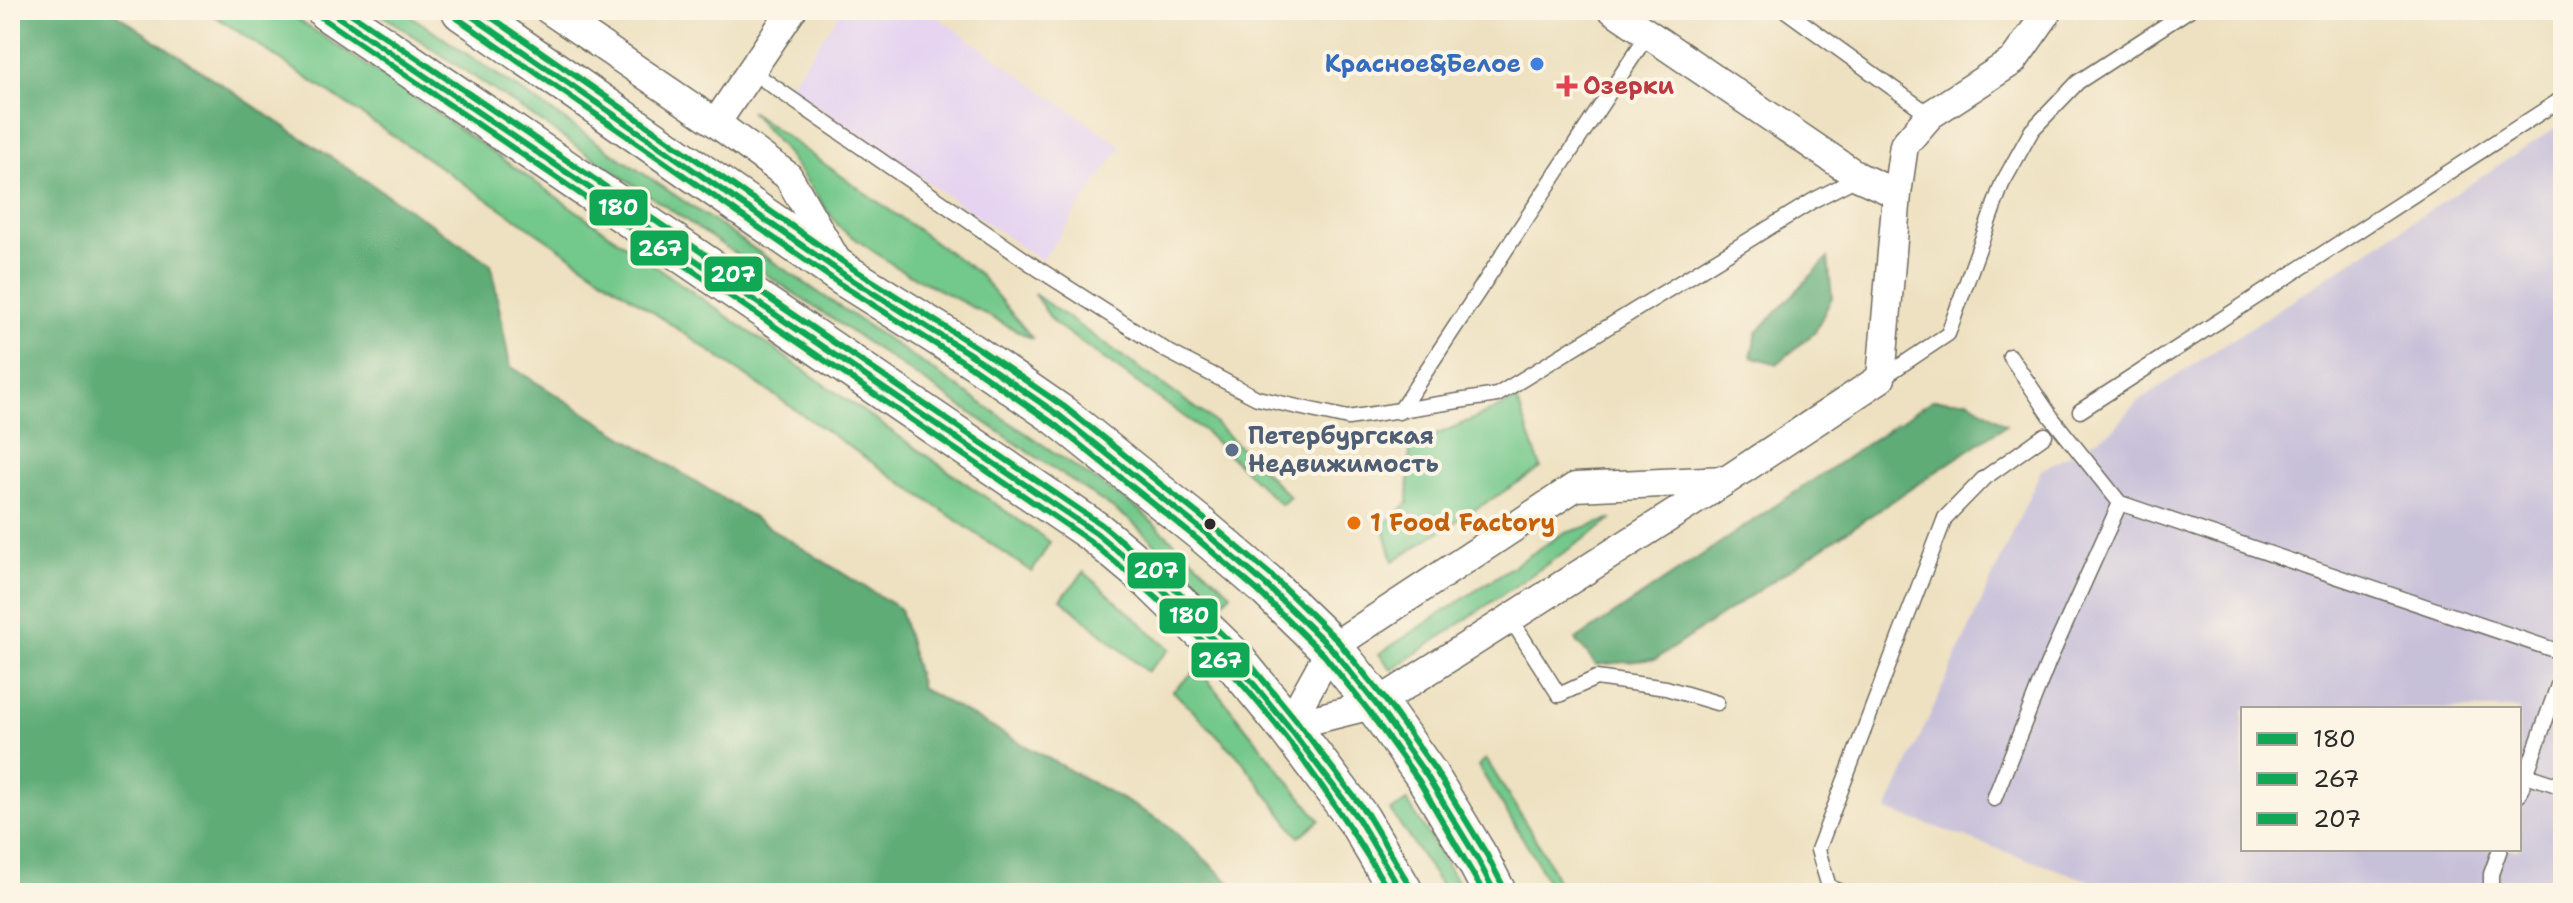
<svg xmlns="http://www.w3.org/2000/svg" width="2573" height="903" font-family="'Shantell Sans',sans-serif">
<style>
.built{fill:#e5d3f1}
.industrial{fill:#c7c0d9;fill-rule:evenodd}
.green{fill:#73c88b;stroke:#4f7a5b;stroke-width:2}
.forest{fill:#5eac77;stroke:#446c51;stroke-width:2}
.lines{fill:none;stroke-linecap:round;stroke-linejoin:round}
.lane-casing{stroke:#6f6b60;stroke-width:17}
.street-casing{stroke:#6f6b60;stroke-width:31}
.secondary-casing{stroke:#6f6b60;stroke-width:45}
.lane{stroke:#fff;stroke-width:14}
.street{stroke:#fff;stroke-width:28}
.secondary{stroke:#fff;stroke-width:42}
.bus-1-casing{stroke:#fcf5e5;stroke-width:12}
.bus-2-casing{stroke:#fcf5e5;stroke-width:12}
.bus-3-casing{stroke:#fcf5e5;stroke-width:12}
.bus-1{stroke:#10a855;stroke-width:6}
.bus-2{stroke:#10a855;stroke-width:6}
.bus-3{stroke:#10a855;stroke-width:6}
.shop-dot{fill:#3f7fe0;stroke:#fcf5e5;stroke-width:3}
.health-dot{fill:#e0444e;stroke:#fcf5e5;stroke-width:3}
.service-dot{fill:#5c6f8a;stroke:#fcf5e5;stroke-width:3}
.food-dot{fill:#e8710a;stroke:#fcf5e5;stroke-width:3}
.bus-dot{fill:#2b2b2b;stroke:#fcf5e5;stroke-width:3}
.labels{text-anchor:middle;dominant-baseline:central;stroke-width:8;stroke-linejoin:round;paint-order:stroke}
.shop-label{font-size:24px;font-weight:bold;fill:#366cbe;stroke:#fcf5e5;text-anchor:end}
.health-label{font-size:24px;font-weight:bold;fill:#be3a42;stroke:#fcf5e5;text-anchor:start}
.service-label{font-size:24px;font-weight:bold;fill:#4e5e75;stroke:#fcf5e5;text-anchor:start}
.food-label{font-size:24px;font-weight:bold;fill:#c56008;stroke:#fcf5e5;text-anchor:start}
.line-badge{stroke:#fcf5e5;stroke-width:3}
.badge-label{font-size:22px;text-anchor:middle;font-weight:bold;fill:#fff}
</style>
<rect width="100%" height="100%" fill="#fcf5e5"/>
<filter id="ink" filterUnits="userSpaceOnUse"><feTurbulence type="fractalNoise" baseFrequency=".0125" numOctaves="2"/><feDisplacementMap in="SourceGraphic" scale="16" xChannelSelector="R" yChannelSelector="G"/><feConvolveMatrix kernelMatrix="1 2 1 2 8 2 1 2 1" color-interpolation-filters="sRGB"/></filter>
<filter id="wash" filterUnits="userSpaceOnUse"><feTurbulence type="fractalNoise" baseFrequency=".006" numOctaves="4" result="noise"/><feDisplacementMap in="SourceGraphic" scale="32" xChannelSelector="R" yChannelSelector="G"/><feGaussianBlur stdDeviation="1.8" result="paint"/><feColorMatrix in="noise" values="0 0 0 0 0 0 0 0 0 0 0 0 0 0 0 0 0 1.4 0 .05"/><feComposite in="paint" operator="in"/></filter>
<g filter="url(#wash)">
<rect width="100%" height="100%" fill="#eee1c1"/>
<path class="built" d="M842,10H927L1122,146L1042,261L789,86Z"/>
<path class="industrial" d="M2563,123V893H2124L1887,810L2041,470L2113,430L2138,401ZM2243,709H2519V849H2243Z"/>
<path class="green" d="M206,10H283L392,82L1050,542L1032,572L526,225Z
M375,10H402L1139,510L1231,593L1220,605L1131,521Z
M750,111L978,273L1033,339L899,269L840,228L785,151Z
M1034,294L1210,418L1290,497L1281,505L1203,430L1054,323Z
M1517,400L1541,468L1393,561L1383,525L1408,503L1410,446Z
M1613,519L1392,670L1379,654L1562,534Z
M1084,572L1170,649L1147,672L1061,599Z
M1198,668L1320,820L1299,837L1240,758L1173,691Z
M1486,759L1544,853L1563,893H1553L1535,858L1478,766Z
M1407,801L1464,893H1446L1391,811Z"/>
<path class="forest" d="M10,10H110L491,264L510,366L900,609L921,688L1167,824L1241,893H10Z
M1828,258L1832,297L1815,332L1777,364L1751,356L1757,332Z
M1932,400H1969L2006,425L1656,659L1596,665L1576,640Z"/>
</g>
<g filter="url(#ink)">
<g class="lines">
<g class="lane-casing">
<path id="lane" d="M1785,10L1930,115
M751,71L1037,268L1167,351L1257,398L1348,418L1497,395L1814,200L1859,177
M2010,356L2052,418L2120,503L2563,653
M1882,378L1948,334L2002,184L2032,130L2078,82L2189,10
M2080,411L2563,98
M1399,412L1648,34
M1510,618L1559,695L1596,678L1666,688L1717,703
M2526,775L2563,787
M2519,795L2563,671
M1994,799L2048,663L2120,503
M1845,893L1829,887L1818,850L1945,518L1983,479L2045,435
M2491,893V874L2500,849"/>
</g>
<g class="street-casing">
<path id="street" d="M549,10L716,123L788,176L839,265
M1613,10L1859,177L1897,194
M716,123L792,10
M1288,726L1376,704L1727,480L1881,378L1897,194L1904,145L1930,115L2013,61L2049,10
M1288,726L1331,648L1575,487L1726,480"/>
</g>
<g class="secondary-casing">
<path id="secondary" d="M328,10L1096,533L1151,579L1233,659L1288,726L1359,820L1402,893
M463,10L846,276L973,356L1060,416L1202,530L1265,584L1331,648L1376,704L1427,776L1478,860L1495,893"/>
</g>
<use href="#lane" class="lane"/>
<use href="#street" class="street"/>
<use href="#secondary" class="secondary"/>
<g class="bus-1-casing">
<path id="bus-1" d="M328,10L1096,533L1151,579L1233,659L1288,726L1359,820L1402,893
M463,10L846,276L973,356L1060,416L1202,530L1265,584L1331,648L1376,704L1427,776L1478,860L1495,893"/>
</g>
<g class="bus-2-casing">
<path id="bus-2" d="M322,18L1090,541C1137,580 1184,620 1225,665C1289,734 1343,813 1390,893
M457,18L840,284L967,364L1054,424L1196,538L1258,591L1324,655L1368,710L1419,781L1484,893"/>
</g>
<g class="bus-3-casing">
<path id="bus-3" d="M346,10L1102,525L1158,572L1241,653L1296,720L1367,814L1411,888
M481,10L852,268L978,348L1066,408L1208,522L1272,576L1338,641L1384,698L1436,771L1487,855L1504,888"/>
</g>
<use href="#bus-1" class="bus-1"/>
<use href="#bus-2" class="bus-2"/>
<use href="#bus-3" class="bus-3"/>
</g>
</g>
<circle class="shop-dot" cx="1537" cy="64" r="8"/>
<path class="health-dot" d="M1563 74h8v8h8v8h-8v8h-8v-8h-8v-8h8z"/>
<circle class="service-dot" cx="1232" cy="450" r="8"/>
<circle class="food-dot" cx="1354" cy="523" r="8"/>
<circle class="bus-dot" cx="1210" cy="524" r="7"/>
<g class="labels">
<g class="shop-label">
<text x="1521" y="64">Красное&amp;Белое</text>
</g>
<g class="health-label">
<text x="1583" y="86">Озерки</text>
</g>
<g class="service-label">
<text x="1248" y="436">Петербургская<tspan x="1248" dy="28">Недвижимость</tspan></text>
</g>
<g class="food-label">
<text x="1370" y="523">1 Food Factory</text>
</g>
</g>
<g class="line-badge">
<rect x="588" y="188" width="61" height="39" rx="8" fill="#10a855"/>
<rect x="629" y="229" width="61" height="38" rx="8" fill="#10a855"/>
<rect x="703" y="255" width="61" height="38" rx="8" fill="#10a855"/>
<rect x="1126" y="551" width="61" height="39" rx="8" fill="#10a855"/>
<rect x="1158" y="597" width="61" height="38" rx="8" fill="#10a855"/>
<rect x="1190" y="641" width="61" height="38" rx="8" fill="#10a855"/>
</g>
<g class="badge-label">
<text x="618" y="215">180</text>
<text x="660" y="256">267</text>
<text x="733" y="282">207</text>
<text x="1156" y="578">207</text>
<text x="1189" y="623">180</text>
<text x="1220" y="668">267</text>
</g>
<rect width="2573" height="903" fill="none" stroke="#fcf5e5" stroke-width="40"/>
<rect x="2241" y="707" width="280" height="144" fill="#fcf5e5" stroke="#a8a49b" stroke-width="2"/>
<rect x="2257" y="733" width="40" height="12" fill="#10a855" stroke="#a8a49b" stroke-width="2"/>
<text x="2313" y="747" font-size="24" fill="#2b2b2b">180</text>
<rect x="2257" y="773" width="40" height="12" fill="#10a855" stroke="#a8a49b" stroke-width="2"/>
<text x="2313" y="787" font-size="24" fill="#2b2b2b">267</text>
<rect x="2257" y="813" width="40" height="12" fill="#10a855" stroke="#a8a49b" stroke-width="2"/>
<text x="2313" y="827" font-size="24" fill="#2b2b2b">207</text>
</svg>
